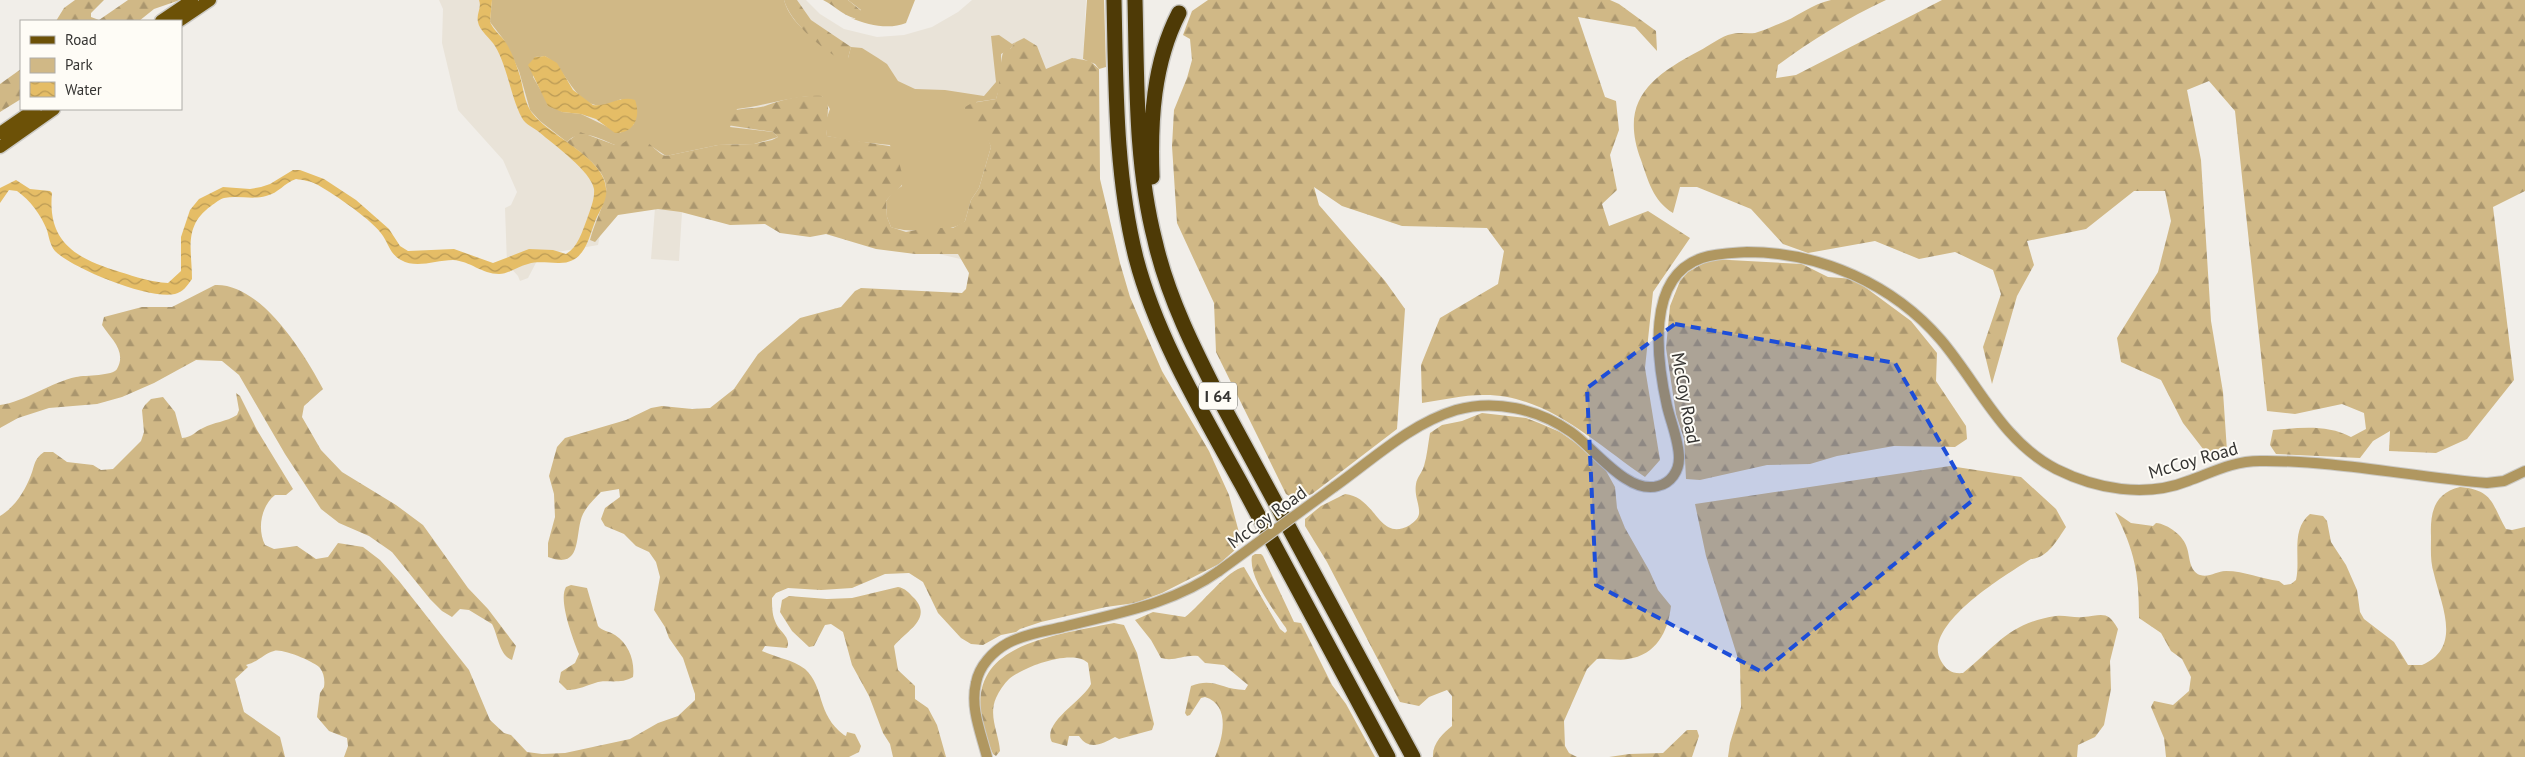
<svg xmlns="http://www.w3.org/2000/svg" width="2525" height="757" font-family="'PT Sans',sans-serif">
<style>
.built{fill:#e9e3d8}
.green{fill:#d0b886;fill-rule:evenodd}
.forest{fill:url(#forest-firs)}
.water{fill:url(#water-waves)}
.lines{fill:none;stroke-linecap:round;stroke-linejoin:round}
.minor-casing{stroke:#cbc9c4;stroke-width:12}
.major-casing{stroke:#cbc9c4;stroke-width:15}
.highway-casing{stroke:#cbc9c4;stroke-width:18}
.minor{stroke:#b09760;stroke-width:10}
.major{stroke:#6c5107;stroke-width:12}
.highway{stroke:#4e3a06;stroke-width:15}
.minor-bridge-casing{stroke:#cbc9c4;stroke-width:12;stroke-linecap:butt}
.minor-bridge{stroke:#b09760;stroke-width:10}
.marked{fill:#1d4ed8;fill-opacity:0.2;stroke:#1d4ed8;stroke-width:4;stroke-dasharray:10 6;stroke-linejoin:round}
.labels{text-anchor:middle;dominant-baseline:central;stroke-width:4;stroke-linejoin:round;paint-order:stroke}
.shield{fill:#fefcf6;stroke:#71706d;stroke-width:1}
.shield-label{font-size:16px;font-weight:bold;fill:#353432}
.street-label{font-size:18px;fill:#353432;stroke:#fefcf6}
</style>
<defs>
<pattern id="forest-firs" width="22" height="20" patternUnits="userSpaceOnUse" patternTransform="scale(1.25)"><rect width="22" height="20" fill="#d0b886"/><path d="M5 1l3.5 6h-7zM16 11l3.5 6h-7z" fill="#aa966e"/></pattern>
<pattern id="water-waves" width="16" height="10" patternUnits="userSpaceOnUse" patternTransform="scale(1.25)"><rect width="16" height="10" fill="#e5bd66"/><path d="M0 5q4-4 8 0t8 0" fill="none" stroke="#ba9a55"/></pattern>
</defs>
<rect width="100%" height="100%" fill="#f1eee9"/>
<path class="built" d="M439,0H806L820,14L844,29L877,37L904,35L932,27L958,12L972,0H1086L1083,62L1059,64L1195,556V576L1171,588L973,262L778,216L682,212L679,261L651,259L655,208L606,205L598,245L540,255L528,278L520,281L518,276L507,264L505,208L511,205L517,192L503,160L458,110L442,43L443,9Z"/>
<path class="green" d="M492,0H784C792,29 823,43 848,58L851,47L862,48L878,58L887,64L898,81L915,89L945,90L984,96L996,82L991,36L999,35L1012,44L1016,42L1010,49L1001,54V83L996,99L976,102L991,147L979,188L971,200L965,221C954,233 906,233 891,227L887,217L886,201L893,192L902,186L890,145L851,141L827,136L825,123L830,109L822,96C792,95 766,106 737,109L730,127L773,132L778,137L754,144L718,145L666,156L639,138L629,140L621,146L615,145C600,139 581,127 567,142L540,121L530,110L519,71L504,40L490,22ZM545,56C573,73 577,123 621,99L634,124L620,133L581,114L562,112L540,89L533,77L535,57Z
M848,0H915L906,23C889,30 868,25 851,18L855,19L861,10Z
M1087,0H1104L1106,67L1099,69L1095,64L1083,59Z"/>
<path class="forest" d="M75,0H104L91,13V17L99,20L128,0H180L154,9L139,21H56L64,8Z
M784,0H797L811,20L851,47L848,58L844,61C823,51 790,22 784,0Z
M823,0H848L864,13V17L862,20C845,18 837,7 823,0Z
M1208,0H1610L1619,4L1656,31L1657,51L1635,27L1578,17L1605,97L1616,101L1619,130L1610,155L1617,190L1602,204L1609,226L1648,211L1690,238L1653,292L1645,368L1660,460L1645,477C1596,444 1547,394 1483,395C1463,395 1442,400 1422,403L1421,365L1440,318L1498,284L1504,251L1487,228L1402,226L1342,206L1314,187L1319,205L1385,281L1405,309L1397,429L1312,494L1296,500L1286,494L1216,352L1214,303L1177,223L1172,146L1174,110L1187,78L1192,60L1190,39L1183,35L1192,11Z
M1831,0H1886C1847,18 1812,40 1778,65L1776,78L1796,75L1942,0H2525V191L2493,207L2514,380L2467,439L2436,453L2389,451L2390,431L2373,441L2360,458L2276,454L2270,445L2273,430C2300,428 2326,424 2351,437L2366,429L2364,413L2342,404L2295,414L2267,411L2235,111L2209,81L2187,90L2201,160L2211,321L2223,392L2227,451L2210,458L2183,423L2161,380L2121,362L2117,338L2158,272L2171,221L2165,191H2134L2086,229L2027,241L2034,265L2017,296L1992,384L1983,347L2001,294L1993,270L1955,252L1919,259L1875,241L1808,253L1783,244L1751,209L1697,187H1680L1673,213C1653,201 1648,180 1641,160C1619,101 1650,77 1699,51C1709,46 1721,36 1732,34C1739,32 1747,34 1755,33C1762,31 1769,28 1776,25C1795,19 1811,4 1831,0Z
M1024,38L1037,46L1046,69L1072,58L1090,61L1099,69L1100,179L1120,263L1130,297L1162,371L1209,451L1229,495L1241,540L1235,550L1219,564L1162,593L1135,603L1106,607L1041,622L1020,629L1016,632L1001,635L983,645L971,644L961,638L938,613L923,582L909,573L885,574L852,588L821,590L788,588L776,593L772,598C772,605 772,614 775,621C778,631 792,637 787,648L765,646L762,651C777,658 792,659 805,669C825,687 816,714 844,735L846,736L847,732L855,734L861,746L859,752L849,757H344L348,746L347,738L329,731L317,717L320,693L324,687C325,681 324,673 320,668C315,662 282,648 274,651C265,653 258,662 246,665L248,667L235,679L244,712L280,737L285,757H0V516C15,507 25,491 31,475C35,464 34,459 44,452H53L67,462L93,465L101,470L113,469L141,441L144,432L142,410L145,405L151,399L163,397L175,412L182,438C193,437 194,432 203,428C214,422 226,422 237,415L239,410L236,393L240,396L257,430L293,489L286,495H275C261,506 257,529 265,545L274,549L297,546L316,559L328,557L338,543L363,547L380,560L399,581L469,670L490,720L504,733L511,735L527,752L542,754L565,753L630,739L658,723L678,716L695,700V694L683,658L669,638L665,627L654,610L660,577L656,562L649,552L636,546L624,534L605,526L601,519L605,508L620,497L619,489L601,492C595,498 587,506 583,514C574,532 584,571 548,557V543L555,517L554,494L549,476L557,447L565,438L626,420L651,408L662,406L692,409L710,408L734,389L758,354L800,318L841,307L855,291L861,288L962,293L966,289L969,273L958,254H915L876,249L826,234L810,237L780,233L765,224L730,225L681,212L658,209L618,215L595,242L590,240C594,224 603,208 606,192C609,171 582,154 567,142L580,132L615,145C624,146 626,138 634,137C647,136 655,153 666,156L718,145L754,144L772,140L778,137L773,132L714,123C726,105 748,111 765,106C784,99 801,95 822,96L827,99C830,112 825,123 827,136L895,147L904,181C901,189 891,194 886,201L887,217L891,227L906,232L926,228H953L965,221L971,200L979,188L991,147L984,131L965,110V107L972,103L996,99C1001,86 999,56 1005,49H1010L1016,42Z
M21,69V99L0,112V84Z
M1711,259L1802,264L1828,277L1854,279L1911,321L1937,353L1936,381L1966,426L1967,439L1955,447L1894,446L1837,456L1810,464L1767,465L1700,480L1686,479L1684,439L1676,414L1666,348L1670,306L1680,281L1688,272Z
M215,285C261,283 304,353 323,389L304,406L302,417L321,450L342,472L396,505L423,525L468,588L488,609L516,646L512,660C499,655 498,635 492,624L469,610L460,609L452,617L442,611L430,599L392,552L369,536L339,523L321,509L285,454L239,375L222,361L196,360L154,383L122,397L97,404L49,408L18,418L0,428V405C24,402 52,382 76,377C86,375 113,376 117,369C127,351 111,339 102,325L104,317L142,307H172Z
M1482,413L1526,418L1539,423L1560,432L1600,460L1615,487L1617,508L1625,528L1649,570L1658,590L1671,606C1668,632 1656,655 1628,659C1619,661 1607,658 1597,659L1587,669L1564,721L1565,746L1569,753L1577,757H1433C1432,744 1443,733 1452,726V696L1447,690L1429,697L1419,706L1400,702L1327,562L1305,526V519L1321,506L1345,494C1377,497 1378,543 1410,525C1414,522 1418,519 1419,514C1420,505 1414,496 1416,484C1417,477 1422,473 1424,466C1427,456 1428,444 1430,433L1442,425L1462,421Z
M1950,466L2021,477L2056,509L2066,527C2057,540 2048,558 2031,559C2007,574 1920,626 1941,661C1946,670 1952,674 1963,673C1997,646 2008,623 2056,616C2065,615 2074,618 2083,617C2102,615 2108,610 2118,629L2110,661L2111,689L2104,725L2095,737L2078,745L2077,757H1728L1730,743L1741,707L1740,665L1706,556L1695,504Z
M2460,487C2494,490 2492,505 2506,529L2512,530L2525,527V757H2166L2164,738L2151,707L2154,701L2173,705L2189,691L2191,677L2182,659L2171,651L2161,633L2139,618C2139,573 2135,552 2115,512L2131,523L2153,526L2156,523C2168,524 2184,536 2187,548C2190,557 2189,571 2200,575C2209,578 2217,571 2226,571C2245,571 2261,579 2279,581L2284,585L2291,584L2296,580C2301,558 2290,530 2310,514L2323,516L2327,521L2331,542L2346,565L2357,590L2360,612L2364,619L2394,642L2408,665H2422C2463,647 2441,605 2434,574C2430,561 2431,550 2431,536C2430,513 2434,493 2460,487Z
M1255,554H1261L1263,556L1294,622L1301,623L1332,685L1346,704L1375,757H1215C1223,738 1231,705 1205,697L1201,698L1190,715L1187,716L1185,713L1191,686C1214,677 1222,690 1245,690L1248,685L1224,665L1205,663L1198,656C1185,654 1174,662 1161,658L1151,640L1135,620L1153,612L1185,617C1200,606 1228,569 1244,567L1280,629L1285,633L1287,631L1286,628C1274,611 1248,577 1252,556Z
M571,585L587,588L598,626C602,631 609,631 615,635C629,644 635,661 633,677C622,684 610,680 598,682C588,685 578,690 567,690L559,682L561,672L575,663L579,654C573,639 558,600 566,587Z
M898,587C905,588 909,593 914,598C934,619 904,632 894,646L898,670L915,686V699L928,708L937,725L946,757H893L890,744L883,733L869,696L852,665L843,632L831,624L825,625L814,646L809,647L792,631L780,612L782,600L789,596L827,599L852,598Z
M1114,623L1124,625L1137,653L1154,724L1152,730L1119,739L1115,737C1102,744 1089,751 1079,736H1069L1067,746L1052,742C1041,723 1084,700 1091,684L1088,663C1073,648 1023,667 1009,679C1004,684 999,691 996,698C988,716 999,734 1000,751L996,756L993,754C947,648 1035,639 1114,623Z
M1687,730H1697L1699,736L1692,757H1609L1629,754L1663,753Z"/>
<path class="water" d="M479,0H492L490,22C493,29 499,34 504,40C510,48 515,61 518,70C523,83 523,98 530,110C547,137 611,158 606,195C605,203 599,212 596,219C588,239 585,264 558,263C547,263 538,261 528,264C518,266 509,274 499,274C482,274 470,261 453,260C435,260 417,269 401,260C390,254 389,245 383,236C374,221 334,194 318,185C311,181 303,180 296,179C284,183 279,193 266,196C252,200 238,195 224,198C220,199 215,203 211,206C183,226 192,250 192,279C187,286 183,292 175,294C150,300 73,269 55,251C50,245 49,237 47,230C41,215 30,200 17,191L9,190L0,203V188L16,180L30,189L50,191L52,193C47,244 78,259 120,272C136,277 151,282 168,283L181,271V237L190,210L199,199L223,187L250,189L261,187L270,184L293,170H300L324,179L356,200L389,229L400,246L408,251L454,249L493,263L529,249L553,250L566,254C578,247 582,232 587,219C590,210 595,199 594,189C591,171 554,145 539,132C533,127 526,125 522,118C510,95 508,68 495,46C491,39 479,30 478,22C476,14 482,8 479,0Z
M545,56L557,63L573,90L593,105C608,107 620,95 635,100C641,116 635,133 615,133L596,119L581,114L562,112L548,106L528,65L535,57Z"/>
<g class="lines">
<g class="minor-casing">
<path id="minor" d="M1334,487C1372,460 1410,424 1456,410C1495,399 1538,409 1571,432C1594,448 1628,495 1658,486C1671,483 1679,471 1679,458C1679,441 1671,423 1667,406C1657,361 1645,277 1702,258C1716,253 1732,253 1747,252C1820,252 1893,284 1941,340C1979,385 2002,441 2056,469C2096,489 2145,498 2188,481C2213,472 2233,461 2260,461C2336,460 2412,477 2487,483L2504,481L2525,471
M987,757C981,733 970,708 976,683C979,666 993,651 1008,643C1025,634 1045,631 1063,627C1117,613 1173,604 1219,571"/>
</g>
<g class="major-casing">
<path id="major" d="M161,21L192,0
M179,21L210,0
M0,133L35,109
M0,147L54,109"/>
</g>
<g class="highway-casing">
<path id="highway" d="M1114,0C1116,86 1115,174 1136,258C1157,338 1202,412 1242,485C1291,576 1339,666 1388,757
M1135,0C1137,81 1135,163 1155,241C1168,298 1195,351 1221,402L1413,757
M1152,177C1150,122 1153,63 1179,13"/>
</g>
<use href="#minor" class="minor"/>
<use href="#major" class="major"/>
<use href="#highway" class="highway"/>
<g class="minor-bridge-casing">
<path id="minor-bridge" d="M1219,571L1334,487"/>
</g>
<use href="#minor-bridge" class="minor-bridge"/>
</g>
<path class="marked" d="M1675,324L1895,363L1973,500L1762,672L1596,585L1587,388Z"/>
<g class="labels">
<rect class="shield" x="1199" y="382.5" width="38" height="27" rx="4"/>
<g class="shield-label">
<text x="1218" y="396">I 64</text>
</g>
<g class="street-label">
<text transform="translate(1686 398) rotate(80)">McCoy Road</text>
<text transform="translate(2193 460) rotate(-16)">McCoy Road</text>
<text transform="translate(1267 517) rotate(-36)">McCoy Road</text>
</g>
</g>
<rect x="20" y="20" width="162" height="90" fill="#fefcf6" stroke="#aeaca8"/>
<rect x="30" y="36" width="25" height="8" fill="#6c5107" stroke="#aeaca8"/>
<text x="65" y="45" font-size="15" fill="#353432">Road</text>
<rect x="30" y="58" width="25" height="15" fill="#d0b886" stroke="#aeaca8"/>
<text x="65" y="70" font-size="15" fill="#353432">Park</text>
<rect x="30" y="82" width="25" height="15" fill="url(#water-waves)" stroke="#aeaca8"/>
<text x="65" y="95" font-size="15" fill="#353432">Water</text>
</svg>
